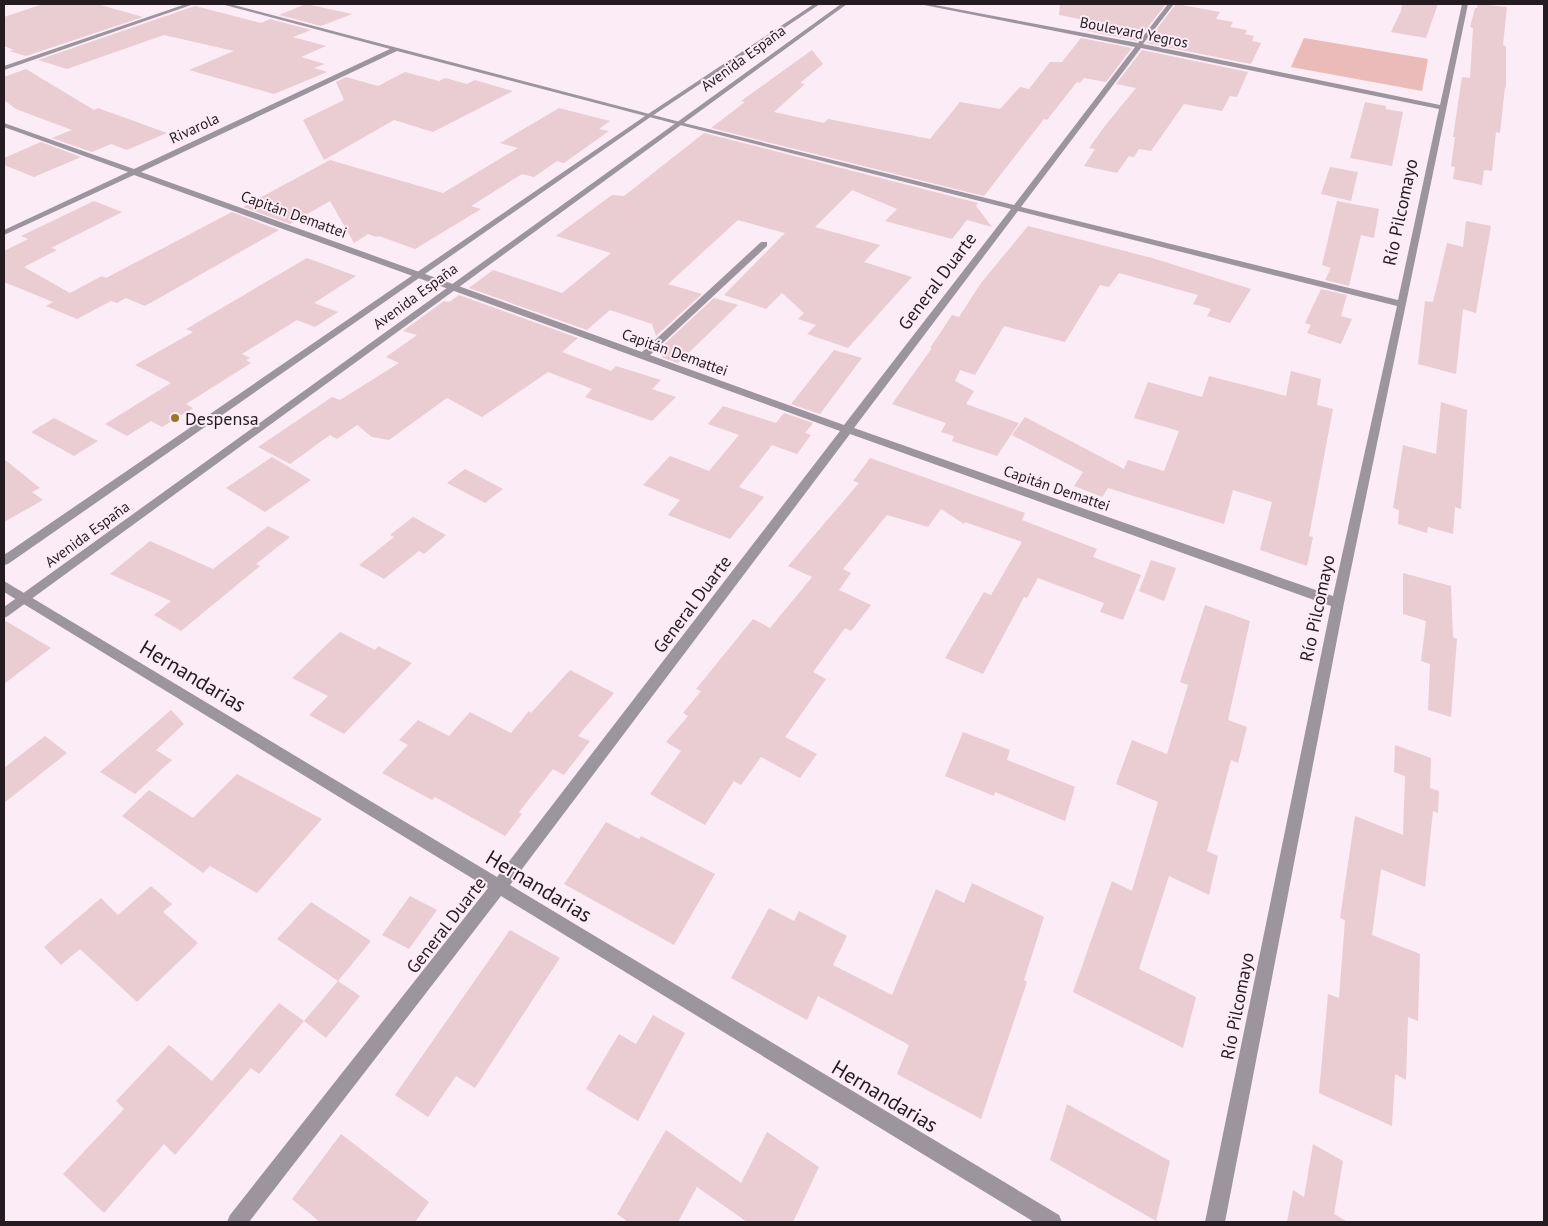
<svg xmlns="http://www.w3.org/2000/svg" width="1548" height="1226" font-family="'PT Sans',sans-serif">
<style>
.green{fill:#eabbb8}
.building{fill:#eaccd3}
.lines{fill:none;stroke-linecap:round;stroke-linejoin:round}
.minor{fill:#9d959e;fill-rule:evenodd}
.tertiary{fill:#9d959e;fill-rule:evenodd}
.poi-dot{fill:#9d7824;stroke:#fcecf5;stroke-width:2}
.labels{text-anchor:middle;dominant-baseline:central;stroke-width:4;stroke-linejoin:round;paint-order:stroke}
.far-street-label{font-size:15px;fill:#251c22;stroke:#fcecf5}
.street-label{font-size:18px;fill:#251c22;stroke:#fcecf5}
.poi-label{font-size:18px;fill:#251c22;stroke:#fcecf5;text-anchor:start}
.near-street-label{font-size:21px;fill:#251c22;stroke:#fcecf5}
</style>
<rect width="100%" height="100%" fill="#fcecf5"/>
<path class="green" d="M1304,38L1428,59L1422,91L1291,67Z"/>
<path class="building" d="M43,4H97L143,17L26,56L9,51L14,50L4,46V17Z
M306,4L352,14L321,26L279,15Z
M1060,4H1166L1137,41L1087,31L1095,22L1059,15Z
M1176,4L1220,12L1216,19L1233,22L1230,27L1247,30L1245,34L1254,36L1252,41L1261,43L1251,64L1146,43Z
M1402,4H1438L1426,38L1391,32L1401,11Z
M1478,4L1507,7L1503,45L1506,46V88L1505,87L1500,133L1496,132L1492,171L1484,170L1482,185L1453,179L1455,167L1451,166L1455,137H1453L1462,77L1470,78L1473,28L1470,27L1475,8H1477Z
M195,6L261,23L270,19L311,30L293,37L326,46L301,57L325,64L314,68L327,72L274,94L189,70L234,51L164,35L67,69L38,60Z
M1081,38L1132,48L1106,82L1084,78L1080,83L1077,82L1047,120L1044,119L984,196L711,128L745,102L741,101L812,50L823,64L800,83L805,84L774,112L824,123L828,119L930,139L960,102L1000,109L1020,87L1029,89L1050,62H1062Z
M1142,50L1248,72L1237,97L1230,96L1222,111L1184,104L1151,151L1139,149L1134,157L1129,156L1117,173L1084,166L1095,149L1089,148L1104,127L1136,88L1116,84Z
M26,69L94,110L98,108L167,133L127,150L111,144L92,152L52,138L72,130L16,109L4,100V77Z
M405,72L439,81L445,78L467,84L475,80L513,91L433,132L394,120L324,160L303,120L344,100L336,82L346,77L378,86Z
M1365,102L1386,106V109L1403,112L1392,166L1350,158Z
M559,108L610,121L599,129L609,131L564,163L557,161L534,177L522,174L471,206L481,209L415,249L379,236L376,237L368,234L354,243L330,201L290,224L243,207L330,160L443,193L518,148L500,143Z
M704,133L978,203L976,206L992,227L967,220L952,239L885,221L897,209L852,190L815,227L880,245L864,262L912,277L848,348L807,334L816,325L798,319L804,313L782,293L766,309L724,295L785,233L738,220L668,284L702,294L656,336L652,324L610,310L587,330L469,288L493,270L562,293L611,253L556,236L612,195L624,196Z
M41,142L81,157L34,177L4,165V158Z
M1330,167L1358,172L1351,201L1321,194Z
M94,201L122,212L51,248L21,236Z
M1337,201L1379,209L1374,238L1361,235L1349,286L1325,280L1331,268L1322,265Z
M232,212L279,230L145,306L126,298L117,303L111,301L77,319L46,306L53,302L4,282V251L28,239L57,250L24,267L70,293L102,276L106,278Z
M1466,221L1491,226L1476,313L1463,309L1456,374L1418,364L1425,301L1433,302L1447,243L1463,247Z
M1028,226L1152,258L1251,289L1230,323L1207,316L1211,309L1193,304L1198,295L1119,273L1109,287L1100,285L1065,342L1004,326L975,375L960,370L955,381L974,391L966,404L1019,423L997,456L952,441L954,436L941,432L946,423L892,404L932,348H930L952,315L959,317L981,283Z
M307,258L356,276L314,303L338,312L315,327L297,320L242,354L250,358L246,360L251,363L186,404L193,408L162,427L151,421L127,436L105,424L171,383L135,365L193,332L186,329Z
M1321,289L1347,295L1341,316L1352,319L1341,344L1307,333L1311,325L1305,323Z
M459,295L578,338L562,352L611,371L616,366L661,380L652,389L676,397L652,421L585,397L592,389L548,372L482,417L447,398L389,440L372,437L357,425L337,439L330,435L290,464L258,447L332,397L340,400L399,363L386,357L417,335L403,331L444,301L449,302Z
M714,298L738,305L678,363L663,358L660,348Z
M834,350L862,358L820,414L791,404Z
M1291,371L1321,379L1317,405L1333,409L1309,536L1313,537L1307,566L1260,550L1272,502L1233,490L1224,524L1108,488L1102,497L1074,486L1083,472L1012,435L1025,417L1124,469L1128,460L1164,471L1179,431L1134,418L1148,382L1202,397L1209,376L1286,396Z
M1441,402L1467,410L1461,509L1455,507L1453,534L1428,527L1427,533L1398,524L1399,510L1393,508L1403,445L1436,454Z
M723,406L776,423L784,413L813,423L805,433L811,435L797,454L772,445L739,487L764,497L730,539L668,515L680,500L643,485L670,456L709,471L739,435L708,424Z
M54,418L98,441L74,456L31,432Z
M272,457L311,480L265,512L226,488Z
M870,458L1025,513L1022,520L1097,549L1093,557L1141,575L1123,620L1100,612L1104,603L1038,578L1027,598L1024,597L983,674L945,658L984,592L991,595L1022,542L965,522L964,524L941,509L928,527L887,515L843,569L851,573L839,590L871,605L851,631L845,628L813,672L826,679L785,737L817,754L800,778L761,757L741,785L734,781L705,825L650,794L681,751L666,742L688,716L683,713L701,691L696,689L753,619L770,628L812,577L788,566L859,483L853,481Z
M4,459L40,488L32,492L43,500L4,522Z
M465,469L503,489L485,503L447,483Z
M413,517L446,535L424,554L419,551L384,579L359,565L394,537L390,535Z
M268,526L290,537L256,564L260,566L181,631L154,615L171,601L110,574L150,541L213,569Z
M1151,560L1176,568L1164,601L1139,591Z
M1403,573L1451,586L1453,637L1457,639L1451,717L1428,710L1430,664L1421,661L1426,621L1403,614Z
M1205,605L1250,621L1228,720L1247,727L1238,763L1231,760L1207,851L1218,856L1209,895L1169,876L1139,969L1196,997L1183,1048L1073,992L1112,881L1132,891L1158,802L1116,784L1132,740L1167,754L1188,685L1180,682Z
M4,620L51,648L4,684Z
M340,632L375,650L378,646L412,663L344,734L309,715L328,696L292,678Z
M570,670L614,693L578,736L590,741L564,775L553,769L519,812L522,814L505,836L435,797L432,800L382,773L408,745L399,740L418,720L449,736L470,712L511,733L529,711L531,713Z
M171,710L184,724L156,750L172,760L135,794L100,772Z
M963,732L1010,750L1007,760L1075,787L1065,821L995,792L994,796L945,776Z
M45,736L67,753L4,803V768Z
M1395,745L1431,758L1430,788L1439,791L1438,813L1433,811L1425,887L1381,869L1372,935L1420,954L1418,1021L1408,1017L1406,1080L1395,1074L1392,1126L1319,1093L1328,994L1339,998L1345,920L1340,918L1355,816L1403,835L1405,776L1394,772Z
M237,774L322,819L257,893L210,866L203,873L122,816L149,790L193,818Z
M606,822L639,839L641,836L715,874L674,945L564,884Z
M972,883L1044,917L1024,980L1027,982L981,1119L897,1074L909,1045L818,996L807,1020L731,978L769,908L794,921L799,911L847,936L833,965L892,995L936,889L964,903Z
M151,886L172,904L163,912L198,943L137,1002L80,949L61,965L44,947L101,898L118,915Z
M410,896L437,910L409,949L382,935Z
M311,902L371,941L338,981L277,939Z
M510,930L560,958L475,1088L456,1076L428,1117L395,1095Z
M338,981L360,996L326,1038L304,1021Z
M279,1003L304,1021L259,1074L251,1068L175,1155L164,1144L104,1213L63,1174L124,1109L116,1101L169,1045L212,1081Z
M653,1015L685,1033L638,1121L586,1089L619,1034L636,1044Z
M1067,1104L1170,1161L1156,1221L1050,1160Z
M666,1130L741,1183L767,1132L819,1167L793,1222H747L697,1187L678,1222H628L617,1214Z
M341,1134L429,1202L415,1222H320L292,1199Z
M1313,1144L1343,1161L1334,1214L1348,1222H1287L1293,1190L1304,1197Z"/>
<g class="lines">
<path class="minor" d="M186,4H194L4,70V66Z
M221,4H230L680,122L1014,205L1135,47L919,4H930L1138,43L1168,4H1174L1143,44L1440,105L1462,4H1468L1344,603L1225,1222H1205L1331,606L850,434L510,885L1059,1215L1062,1222H1034L501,896L249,1222H227L230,1215L488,888L4,592V581L497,877L840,431L134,175L4,235V230L128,172L4,127V123L134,169L390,49ZM1141,48L1439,109L1398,300L1021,207ZM397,51L676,124L1011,209L844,425L650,355L767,246V242H761L642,352L141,172ZM1018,211L1397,306L1333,596L854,428Z"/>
<path class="tertiary" d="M814,4H820L652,116L8,564L4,565V555L648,114Z
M841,4H847L8,616L4,618V607Z"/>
</g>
<circle class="poi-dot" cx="175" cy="418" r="5"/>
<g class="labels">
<g class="far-street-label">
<text transform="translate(1134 32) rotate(11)">Boulevard Yegros</text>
<text transform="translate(743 58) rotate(-36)">Avenida España</text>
<text transform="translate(194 128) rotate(-25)">Rivarola</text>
<text transform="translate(294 214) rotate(20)">Capitán Demattei</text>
<text transform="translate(415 296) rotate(-36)">Avenida España</text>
<text transform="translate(675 352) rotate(20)">Capitán Demattei</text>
<text transform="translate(1057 488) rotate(19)">Capitán Demattei</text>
<text transform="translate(87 534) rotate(-36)">Avenida España</text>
</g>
<g class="street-label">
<text transform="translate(1400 212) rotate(-78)">Río Pilcomayo</text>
<text transform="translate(937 281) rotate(-53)">General Duarte</text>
<text transform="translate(692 604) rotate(-53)">General Duarte</text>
<text transform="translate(1317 608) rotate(-78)">Río Pilcomayo</text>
<text transform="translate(446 925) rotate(-52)">General Duarte</text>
<text transform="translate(1237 1006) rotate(-79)">Río Pilcomayo</text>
</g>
<g class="poi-label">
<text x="185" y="418">Despensa</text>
</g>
<g class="near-street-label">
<text transform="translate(193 676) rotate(31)">Hernandarias</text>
<text transform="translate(539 886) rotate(31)">Hernandarias</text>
<text transform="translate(885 1096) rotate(31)">Hernandarias</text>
</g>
</g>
<rect width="1548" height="1226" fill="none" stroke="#251c22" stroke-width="10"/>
</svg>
